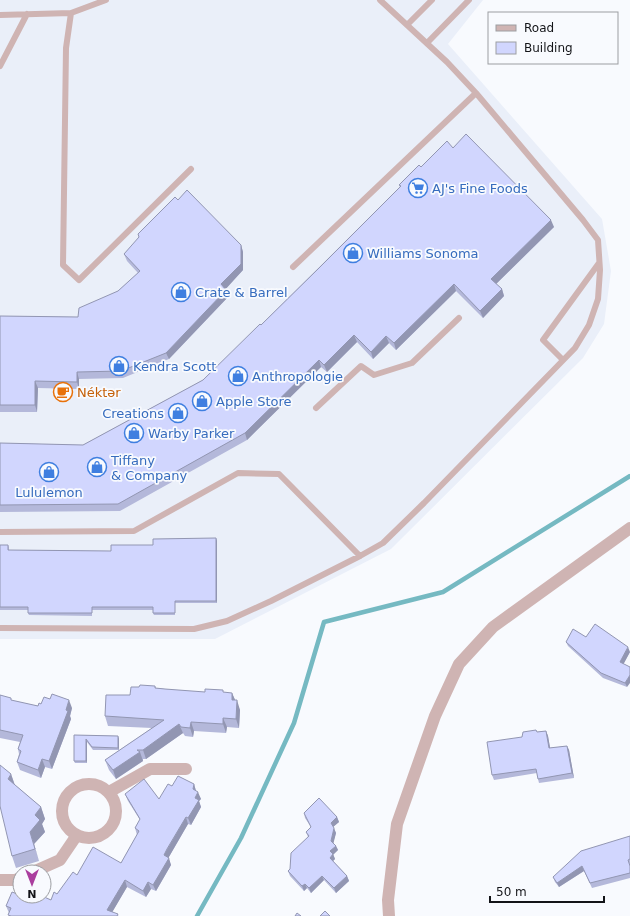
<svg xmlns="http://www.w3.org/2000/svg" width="630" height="916" font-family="'DejaVu Sans',sans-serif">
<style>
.built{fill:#eaeff9}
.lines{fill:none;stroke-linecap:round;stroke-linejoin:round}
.stream{stroke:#75b9c2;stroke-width:4.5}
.lane{stroke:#cfb4b3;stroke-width:6}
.street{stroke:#cfb4b3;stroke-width:12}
.wall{fill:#b4b8da}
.shaded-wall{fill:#9296b2}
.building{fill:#d1d6fe;stroke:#9296b2}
.labels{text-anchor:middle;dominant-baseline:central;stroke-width:3.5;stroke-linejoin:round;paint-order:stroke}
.shop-label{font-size:13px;fill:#366cbe;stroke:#f8fafe;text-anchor:start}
.food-label{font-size:13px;fill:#c56008;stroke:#f8fafe;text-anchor:start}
</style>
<rect width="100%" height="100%" fill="#f8fafe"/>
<path class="built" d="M0,0H483L448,44L602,219L611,271L604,324L583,358L391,549L215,639H0Z"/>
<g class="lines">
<path class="stream" d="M197,916L241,838L294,723L324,622L443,592L630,476"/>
<path class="lane" d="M71,13L66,48L63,265L79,280L191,169
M0,15L71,13L106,0
M407,25L432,0
M427,43L469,0
M0,66L27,14
M293,267L476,93
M563,360L543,340L599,263
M316,408L361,366L374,375L412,363L459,318
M0,532L134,531L238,473L279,474L360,556
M0,628L194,629L227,621L271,601L360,556L383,543L424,503L575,348L589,325L598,299L600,270L598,240L583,220L476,93L447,62L380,0"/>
<path class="street" d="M62 811a27 27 0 1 1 54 0a27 27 0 1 1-54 0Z
M109,792L150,769H186
M33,872L60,860L77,835
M0,880H15L20,878
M389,916L388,900L397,824L435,716L459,664L493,627L630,528"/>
</g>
<path class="wall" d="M453,148L554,227L496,284L502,289L504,296L483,318L456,291L396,350L389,343L373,359L357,342L327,372L321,367L247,440L120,511L0,512V443L83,445L203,380L261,325L400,187L399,185L421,167Z
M178,200L241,245L243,252V270L225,289L228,297L169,359L123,378L79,379V389L38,388L37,412H0V316L78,317L118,291L138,273L127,261L124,254Z
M216,538L217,541V603H175V615H154L153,613V610H92V616L29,615L28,613V610H0V545H8L9,547V550L111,551L153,545Z
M586,637L630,652L623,664L627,687L603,678L568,646L566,642Z
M155,686L156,688L165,689L196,692L232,693L235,700L240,710L239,728L227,727L226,733L194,731L193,737L185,736L183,733L146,759H143V761L116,779L109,770L105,760L152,728L108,726L105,716L139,687Z
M0,695L13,701L38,706L41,704L72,708L70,716L71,719L52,769L45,767L41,778L20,770L17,762L19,754L18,749L20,742L0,738Z
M536,730L537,732L546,731L548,736L550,748L567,746L569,750L574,778L539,783L538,779L537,773L494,780L492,775L522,737Z
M74,735L118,736L119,739V750H93L87,742V763H75L74,761Z
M11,774L15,785L41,807L45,819L42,824L45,832L34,844L39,861L16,868L12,856Z
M194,784L196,791L201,799L199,801L201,807L191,825L188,824L170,855L168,858L171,865L156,891L151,889L146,897L127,887L112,912L119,916H9V913L6,906L20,895L51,900L77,875L121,863L137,835L135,828L140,820L128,801L125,794L159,799L172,786Z
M304,813L337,817L339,822L333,827L336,833L333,843L336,846L338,850L333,854L335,859L333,861L347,876L349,881L336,893L324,880L311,893L307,888L304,891L290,876L288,871L290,869L308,837L306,832L311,827L305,818Z
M630,836V878L592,888L584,871L559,887L555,882L553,877Z"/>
<path class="shaded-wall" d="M551,220L554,227L494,286L491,279Z
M241,245L243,252V270L224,291L221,284Z
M454,284L456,291L396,350L394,343Z
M502,289L504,296L483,318L480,311Z
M226,290L228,297L169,359L166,353Z
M354,335L357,342L327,372L324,365Z
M386,336L389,343L373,359L371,352Z
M319,360L321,367L247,440L245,433Z
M77,372L79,379V389L77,382Z
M35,381L38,388L37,412L35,405Z
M216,538L217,541V603L216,601Z
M628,647L630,652L622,667L620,662Z
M630,675V683L627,687L625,683Z
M232,693L236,702L232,700Z
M69,700L72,708L70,716L71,719L52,769L49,761Z
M237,700L240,710L239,728L236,719Z
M223,718L227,727L226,733L223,724Z
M191,722L194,731L193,737L190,728Z
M179,724L183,733L146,759L143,750Z
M546,731L548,736L551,753L549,748Z
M118,736L119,739V750L118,748Z
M86,739L87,742V763L86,761Z
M567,746L569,750L574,778L572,773Z
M140,752L143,761L116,779L113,770Z
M42,759L45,767L41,778L38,770Z
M11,774L15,786L8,779Z
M194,784L196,791L195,796L193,789Z
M198,792L201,799L199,801L201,807L191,825L188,818L195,798Z
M41,807L45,819L42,824L45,832L34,844L39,861L30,832L35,815Z
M186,817L188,824L166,862L164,855Z
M337,817L339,822L333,827L331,823Z
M334,828L336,833L333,845L331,841Z
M336,846L338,850L332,856L330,851Z
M333,854L335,859L332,862L330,858Z
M169,858L171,865L156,891L153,885Z
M582,866L584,871L559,887L557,883Z
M322,876L324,880L311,893L309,888Z
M347,876L349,881L336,893L334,888Z
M125,880L127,887L110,916L107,910Z
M148,882L151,889L146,897L143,891Z
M305,884L307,888L304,891L302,886Z"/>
<path class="building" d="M466,134L551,220L491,279L502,289L480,311L454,284L394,343L386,336L371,352L354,335L324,365L319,360L245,433L118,504L0,505V443L83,445L203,380L260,324L261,325L319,268L401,186L399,185L419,165L421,167L447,141L453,148Z
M187,190L241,245V264L221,284L226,290L166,353L121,371L77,372V382L35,381V405H0V316L78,317L79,308L118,291L140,271L124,254L139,237L138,234L175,197L178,200Z
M216,538V601H175V613H153V607H92V613H28V607H0V545H8V550L111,551V545H153V539Z
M595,624L628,647L620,662L630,667V675L625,683L601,673L566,642L573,629L586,637Z
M140,685L155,686V688L165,689L205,692V689L223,690V692L232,693V700H237L236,719L223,718V724L191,722L190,728L181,727L179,724L143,750H137L140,752L113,770L105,760L164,720L105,716L106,695H130L131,687H139Z
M52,694L69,700L66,710L68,711L49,761L42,759L38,770L17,762L21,751L18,749L23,735L0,730V695L11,698V700L38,706L39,703L41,704L44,697L50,699Z
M536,730L537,732L546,731L549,748L567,746L572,773L538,779L536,769L492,775L487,742L522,737L523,732Z
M74,735L118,736V748L92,747L86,739V761H74Z
M0,765L11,774L8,779L41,807L35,815L40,820L30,832L35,849L12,856L0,806Z
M178,776L194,784L193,789L198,792L195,798L199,800L188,818L186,817L167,849L164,855L169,858L153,885L148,882L143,891L125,880L107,910L118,914L117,916H11L8,915L11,908L6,906L12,892L20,895V896H42L51,900L54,892L57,894L73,872L77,875L93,847L121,863L139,831L135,828L140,819L125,794L144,779L159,799L168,784L172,786Z
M319,798L337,817L331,823L334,828L331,841L336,846L330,851L333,854L330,858L347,876L334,888L322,876L309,888L305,884L302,886L288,871L290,869L291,853L309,836L306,832L311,827L304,813Z
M630,836V859L628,860L630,866V873L590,883L582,866L557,883L553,877L581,851Z
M325,911L330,916H320Z
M297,913L301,916H295Z"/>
<defs>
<g id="supermarket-ring" transform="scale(1)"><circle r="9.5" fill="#f8fafe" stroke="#3f7fe0" stroke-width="1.5"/><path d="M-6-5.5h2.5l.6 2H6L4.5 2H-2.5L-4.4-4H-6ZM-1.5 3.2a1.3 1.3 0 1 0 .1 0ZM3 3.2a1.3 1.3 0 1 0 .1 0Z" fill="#3f7fe0"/></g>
<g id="shop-ring" transform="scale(1)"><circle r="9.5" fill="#f8fafe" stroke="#3f7fe0" stroke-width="1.5"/><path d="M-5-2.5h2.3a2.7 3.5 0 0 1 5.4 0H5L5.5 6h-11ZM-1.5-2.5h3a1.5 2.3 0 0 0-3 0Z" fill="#3f7fe0"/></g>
<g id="cafe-ring" transform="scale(1)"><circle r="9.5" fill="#f8fafe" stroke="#e8710a" stroke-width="1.5"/><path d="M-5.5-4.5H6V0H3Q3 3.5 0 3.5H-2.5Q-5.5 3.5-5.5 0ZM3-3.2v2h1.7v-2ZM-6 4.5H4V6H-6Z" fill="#e8710a"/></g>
</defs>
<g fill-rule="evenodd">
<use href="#supermarket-ring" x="418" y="188"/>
<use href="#shop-ring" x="353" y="253"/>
<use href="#shop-ring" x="181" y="292"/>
<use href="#shop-ring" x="119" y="366"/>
<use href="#shop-ring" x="238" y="376"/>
<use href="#cafe-ring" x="63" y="392"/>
<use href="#shop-ring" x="202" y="401"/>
<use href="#shop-ring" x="178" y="413"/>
<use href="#shop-ring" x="134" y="433"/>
<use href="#shop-ring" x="97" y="467"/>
<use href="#shop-ring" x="49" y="472"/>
</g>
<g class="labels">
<g class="shop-label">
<text x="432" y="188">AJ's Fine Foods</text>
<text x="367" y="253">Williams Sonoma</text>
<text x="195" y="292">Crate &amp; Barrel</text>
<text x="133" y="366">Kendra Scott</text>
<text x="252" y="376">Anthropologie</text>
<text x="216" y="401">Apple Store</text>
<text x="164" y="413" text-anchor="end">Creations</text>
<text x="148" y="433">Warby Parker</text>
<text x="111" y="460">Tiffany<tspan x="111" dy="15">&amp; Company</tspan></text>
<text x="49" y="492" text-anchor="middle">Lululemon</text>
</g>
<g class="food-label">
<text x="77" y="392">Néktər</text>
</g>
</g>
<rect x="488" y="12" width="130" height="52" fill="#f8fafe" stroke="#9c9ea2"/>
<rect x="496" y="25" width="20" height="6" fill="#cfb4b3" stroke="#9c9ea2"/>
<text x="524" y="32" font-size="12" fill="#131418">Road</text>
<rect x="496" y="42" width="20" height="12" fill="#d1d6fe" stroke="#9c9ea2"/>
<text x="524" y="52" font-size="12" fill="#131418">Building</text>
<g transform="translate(32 884) rotate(180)"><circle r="19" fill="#f8fafe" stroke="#9c9ea2"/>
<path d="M0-3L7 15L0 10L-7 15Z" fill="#aa3e9e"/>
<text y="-6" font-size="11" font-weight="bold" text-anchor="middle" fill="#131418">N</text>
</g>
<path d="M490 896v6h114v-6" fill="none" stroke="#131418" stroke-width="2"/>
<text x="496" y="896" font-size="12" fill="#131418" stroke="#f8fafe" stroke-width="3" paint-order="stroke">50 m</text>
</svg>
